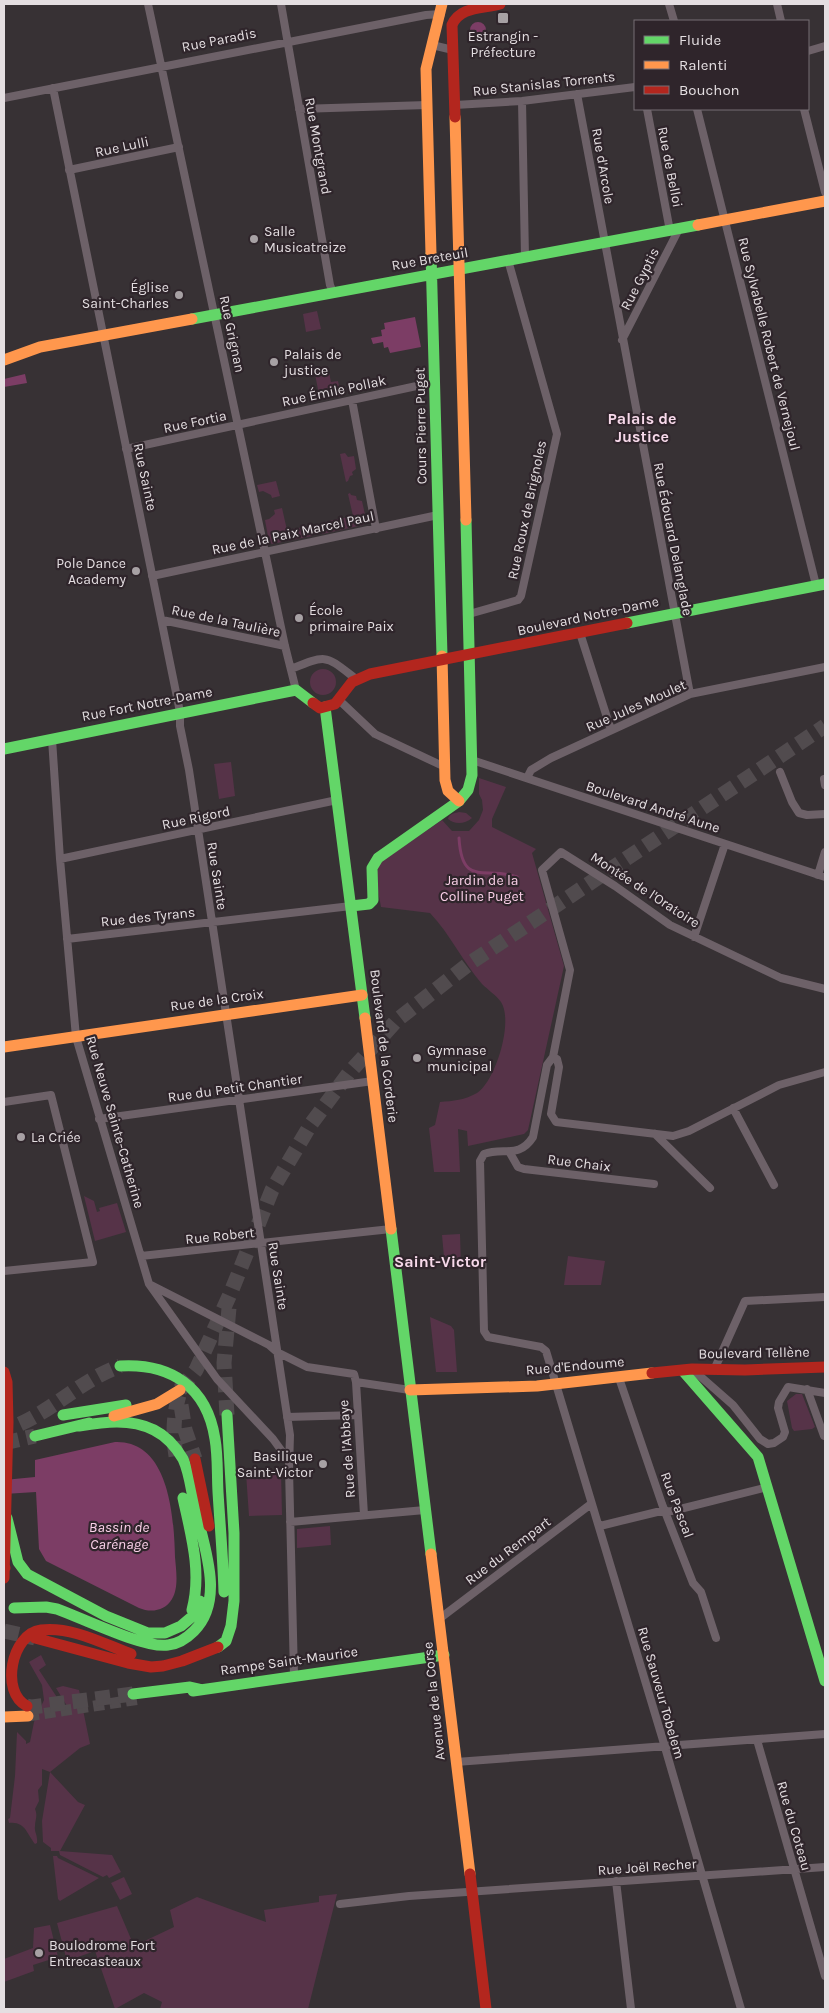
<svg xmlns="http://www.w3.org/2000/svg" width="829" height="2013" font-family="Karla,sans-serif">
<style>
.green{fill:#563348}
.water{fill:#7c3d65}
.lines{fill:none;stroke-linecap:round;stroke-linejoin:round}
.stream{stroke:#7c3d65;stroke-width:3}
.secondary-tunnel{stroke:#514b4e;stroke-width:11;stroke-dasharray:11 5.5;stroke-linecap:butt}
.highway-tunnel{stroke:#514b4e;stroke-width:15;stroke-dasharray:15 8;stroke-linecap:butt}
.street{stroke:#6d6168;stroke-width:8}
.fast{stroke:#63d668;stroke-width:11}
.slow{stroke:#ff974d;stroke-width:11}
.jam{stroke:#b3261e;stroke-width:11}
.poi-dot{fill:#a7a1a4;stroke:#2f252b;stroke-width:2}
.labels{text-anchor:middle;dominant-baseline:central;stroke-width:4.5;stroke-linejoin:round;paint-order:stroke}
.poi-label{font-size:14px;fill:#e4dee1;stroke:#2f252b;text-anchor:start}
.street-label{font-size:14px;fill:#e4dee1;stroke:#2f252b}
.park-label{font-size:14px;fill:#f9cfe7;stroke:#2f252b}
.water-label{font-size:15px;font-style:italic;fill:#fbd1e9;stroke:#2f252b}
.quarter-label{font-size:16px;font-weight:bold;fill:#f7d9ea;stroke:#2f252b}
</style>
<rect width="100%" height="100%" fill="#373134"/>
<path class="green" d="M317,311L321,329L306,332L303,314Z
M329,372L331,382L338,381L341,396L320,400L315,374Z
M345,453L348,457L354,456L356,469L352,472L353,475L350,476L348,481L346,482L340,454Z
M276,481L280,496L272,498L271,495L263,491L259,492L257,485Z
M350,493L351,495L356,496L357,500L362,501L366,519L363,525L322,534L320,523L353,516L348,494Z
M282,508L287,530L310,526L312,536L272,544L269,542L265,520L269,519L275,514L274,510Z
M310 682a13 13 0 1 1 26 0a13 13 0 1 1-26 0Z
M231,762L235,796L219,799L214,764Z
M479,778L506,787L492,819V827L536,849L532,853L564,966L528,1130L524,1134L468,1146L467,1131L458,1129L460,1172H434L429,1128L435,1125L440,1102C453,1101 465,1100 477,1093C495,1082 514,1022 501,1002C496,995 488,990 482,984C463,962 450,934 430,913L381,907C379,893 372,875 381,862L442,820L452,831H469L479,820L483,810L482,800L479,794Z
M459,812L466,813L472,818C465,824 455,825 448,819C449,814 455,813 459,812Z
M84,1196L94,1201L97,1212L100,1211L99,1208L117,1203L126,1232L95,1241Z
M460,1234L461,1266L445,1268L442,1235Z
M568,1256L605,1261L601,1285H564Z
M430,1317L451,1326L454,1330L457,1372H436Z
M796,1394H802L815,1427L812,1429L794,1431L792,1428L787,1401Z
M281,1471L282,1515L249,1516L246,1473Z
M330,1526L331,1545L297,1548V1529Z
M41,1655L46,1665L39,1670L64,1708L67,1706L56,1688L63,1686L79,1690L90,1744L80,1748L50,1772L78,1802L85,1805L60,1851L112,1855L121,1872L109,1878L107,1875L103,1877L60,1855L59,1851H51V1848L43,1842L42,1821L50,1772L42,1769V1785L38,1790L39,1801L35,1809C38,1816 35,1820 35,1826C34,1832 38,1835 37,1843L35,1844C27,1834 25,1821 9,1823L8,1819L10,1818L15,1776L17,1732L26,1741V1744L30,1742L34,1722L44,1700L42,1685L29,1662Z
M53,1856H57L58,1858L99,1878L60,1901L58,1899Z
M124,1877L132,1894L120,1900L111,1883Z
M337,1894L308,2009H160L162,2002L144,1993L115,2009L95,1951L67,1961L57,1923L117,1906L134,1946L174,1927L170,1910L197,1897L266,1922L264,1910L319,1902V1896Z
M50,1925L58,1957L33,1965L34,1971L4,1982V1959L33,1948L34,1928Z"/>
<path class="water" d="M470 30a8 8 0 1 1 16 0a8 8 0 1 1-16 0Z
M415,317L421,347L390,353L388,347L384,348L383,342L373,344L371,338L382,336L381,330L385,329L384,323Z
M25,374L27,383L4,387V379Z
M115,1442C170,1440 174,1519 175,1557C176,1570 179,1587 172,1599C165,1611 151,1613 139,1608L46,1561L39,1549L36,1492L4,1494V1480L35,1477V1460Z"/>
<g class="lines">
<path class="stream" d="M459,838C462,889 486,865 517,877"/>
<path class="secondary-tunnel" d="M28,1716L140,1699"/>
<path class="highway-tunnel" d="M180,1390L196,1370L231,1292L272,1190L311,1124L349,1073L397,1020L470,963L825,726
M181,1405L185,1430L195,1459
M227,1415L224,1363L229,1308
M20,1424C57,1407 82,1380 120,1366
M4,1443L35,1436
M176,1456C172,1431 174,1406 183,1383
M4,1631L35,1638
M27,1706L32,1707L133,1694"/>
<path class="street" d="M148,4L285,646L296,690
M281,4L330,285L333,292
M669,4L674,21
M777,4L781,21
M432,45L453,50
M808,51L825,46
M53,88L180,712V726L189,770L290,1435L289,1469L294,1675
M577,94L690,694
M4,98L426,15L441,14
M522,101L525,257
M455,105L522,101L635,87
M299,109L427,105
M647,109L670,231
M697,109L816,585
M804,109L825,192
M69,170L179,147
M622,340L679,229
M352,400L376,529
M126,449L435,382
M152,576L438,515
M469,614L518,600L521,596L557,434L508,260
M162,620L285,646
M580,633L611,730
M291,669C328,654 325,655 356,679
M339,700L375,734L445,767
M52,739L60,859L76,1037L149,1284L217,1379L273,1439L289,1461
M472,760L825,877
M780,772L792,802L799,813L807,815L825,814
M527,778L531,770L551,758L690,694L825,667
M824,779L825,785
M60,859L337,800
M818,875L825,852
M694,937L725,844
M67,939L351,906
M553,1057L547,1065L533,1137C519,1159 503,1147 484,1154L480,1161L484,1331L488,1337L541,1347L546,1351L662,1737L741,2009
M553,1057L570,970L542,870L561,852L615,886L670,925L781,978L825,989
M553,1057L557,1059L559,1067L551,1114L556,1122L673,1136L689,1131L779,1085L825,1072
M4,1102L51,1095L93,1262L4,1271
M733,1108L774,1185
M99,1119L373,1081
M655,1134L710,1188
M510,1153L518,1167L524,1169L654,1184
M141,1256L391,1229
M151,1285L269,1345L277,1352L307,1367L354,1374L356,1382L410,1390
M692,1369L733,1405L760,1439L768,1444L774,1443L783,1437L785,1432L778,1408L779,1402L788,1387L825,1393
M714,1370L745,1301L825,1297
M619,1378L662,1504L693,1583L701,1592L716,1638
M356,1382L364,1515
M807,1389L824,1436
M287,1417L357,1415
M290,1522L425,1510
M600,1526L657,1512L672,1511L768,1487
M439,1619L591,1504
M757,1740L825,1976
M456,1762L825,1734
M616,1881L631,2009
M340,1904L409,1896L825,1867"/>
<path class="fast" d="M431,254L442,656
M192,319L698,225
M627,623L825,584
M325,707L365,1018
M4,749L296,690L313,703
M351,906L369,904L373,900L372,868L378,858L459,801L468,790L472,775L466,520
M391,1229L431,1554
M120,1366C171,1363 207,1387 215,1439C218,1456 217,1474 218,1492C220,1525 223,1559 224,1592
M683,1371L758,1457L825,1681
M63,1415L126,1405
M35,1436L89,1423
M183,1498C191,1535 202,1572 192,1610
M7,1518L18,1562L27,1574L106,1616L148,1633H165L181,1626L194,1615L200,1601
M14,1608L46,1607L57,1609C82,1618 145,1649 168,1645C179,1644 187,1638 194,1631C226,1599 203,1544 195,1507C191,1491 190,1474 183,1459C176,1447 166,1436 154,1430C130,1418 104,1422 79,1426
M218,1647L226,1641L231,1626L234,1601V1533L227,1415
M193,1691L444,1655
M133,1694L190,1687L199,1689"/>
<path class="slow" d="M455,117L466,520
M698,225L825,201
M431,254L426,69L442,4
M4,360L40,347L192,319
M442,656L445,780L448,791L459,801
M365,1018L391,1229
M4,1047L362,995
M410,1390L537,1386L652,1373
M114,1416L157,1404L180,1390
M431,1554L470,1874
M4,1717L28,1716"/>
<path class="jam" d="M455,117L452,25C460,6 483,9 500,4
M313,703L320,708L335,704L352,682L370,674L627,623
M4,1372L7,1382L8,1422L4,1578
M652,1373L692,1369L745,1370L825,1367
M195,1459L209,1526
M4,1564L5,1568
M35,1638L128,1663L151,1667L163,1666L182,1661L218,1647
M27,1706C0,1693 11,1634 41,1630C71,1626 104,1644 131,1654
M470,1874L486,2009"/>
</g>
<g class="poi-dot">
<rect x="497" y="12" width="12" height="12" rx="2.5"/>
<circle cx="254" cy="239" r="5"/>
<circle cx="179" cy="295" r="5"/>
<circle cx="274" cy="362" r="5"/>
<circle cx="136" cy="571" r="5"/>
<circle cx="299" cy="618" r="5"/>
<circle cx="417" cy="1058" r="5"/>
<circle cx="21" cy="1137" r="5"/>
<circle cx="323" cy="1464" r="5"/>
<circle cx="39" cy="1953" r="5"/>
</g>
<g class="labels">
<g class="poi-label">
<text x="503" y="36" text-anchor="middle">Estrangin -<tspan x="503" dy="16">Préfecture</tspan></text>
<text x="264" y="231">Salle<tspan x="264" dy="16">Musicatreize</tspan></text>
<text x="169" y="287" text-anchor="end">Église<tspan x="169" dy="16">Saint-Charles</tspan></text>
<text x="284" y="354">Palais de<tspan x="284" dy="16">justice</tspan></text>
<text x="126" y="563" text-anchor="end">Pole Dance<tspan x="126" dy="16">Academy</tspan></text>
<text x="309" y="610">École<tspan x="309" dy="16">primaire Paix</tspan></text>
<text x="427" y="1050">Gymnase<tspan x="427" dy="16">municipal</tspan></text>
<text x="31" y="1137">La Criée</text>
<text x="313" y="1456" text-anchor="end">Basilique<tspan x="313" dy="16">Saint-Victor</tspan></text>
<text x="49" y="1945">Boulodrome Fort<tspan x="49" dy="16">Entrecasteaux</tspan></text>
</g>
<g class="street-label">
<text transform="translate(219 40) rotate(-11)">Rue Paradis</text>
<text transform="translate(544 84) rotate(-6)">Rue Stanislas Torrents</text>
<text transform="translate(318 146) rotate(80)">Rue Montgrand</text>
<text transform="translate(122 147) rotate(-12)">Rue Lulli</text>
<text transform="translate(603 166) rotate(80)">Rue d'Arcole</text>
<text transform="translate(670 167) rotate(79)">Rue de Belloi</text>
<text transform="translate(430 259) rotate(-10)">Rue Breteuil</text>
<text transform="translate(640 279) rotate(-63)">Rue Gyptis</text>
<text transform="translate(232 334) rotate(78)">Rue Grignan</text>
<text transform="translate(769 344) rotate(76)">Rue Sylvabelle Robert de Vernejoul</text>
<text transform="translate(334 391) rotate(-12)">Rue Émile Pollak</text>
<text transform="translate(195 422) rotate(-12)">Rue Fortia</text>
<text transform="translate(421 426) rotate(-91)">Cours Pierre Puget</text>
<text transform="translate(145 477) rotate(78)">Rue Sainte</text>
<text transform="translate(527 510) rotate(-78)">Rue Roux de Brignoles</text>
<text transform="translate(293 533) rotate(-12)">Rue de la Paix Marcel Paul</text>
<text transform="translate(673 539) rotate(79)">Rue Édouard Delanglade</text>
<text transform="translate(588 616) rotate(-12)">Boulevard Notre-Dame</text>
<text transform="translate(226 621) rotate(12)">Rue de la Taulière</text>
<text transform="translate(147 704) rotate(-11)">Rue Fort Notre-Dame</text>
<text transform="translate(636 706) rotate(-24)">Rue Jules Moulet</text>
<text transform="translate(653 807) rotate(18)">Boulevard André Aune</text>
<text transform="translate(196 818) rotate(-12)">Rue Rigord</text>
<text transform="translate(217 876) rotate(81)">Rue Sainte</text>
<text transform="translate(645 890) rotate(33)">Montée de l'Oratoire</text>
<text transform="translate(148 917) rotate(-6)">Rue des Tyrans</text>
<text transform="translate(217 1000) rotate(-8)">Rue de la Croix</text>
<text transform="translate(384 1046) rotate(83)">Boulevard de la Corderie</text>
<text transform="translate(235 1088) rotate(-8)">Rue du Petit Chantier</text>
<text transform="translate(115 1122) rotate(74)">Rue Neuve Sainte-Catherine</text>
<text transform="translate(579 1163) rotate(7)">Rue Chaix</text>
<text transform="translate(220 1236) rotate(-6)">Rue Robert</text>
<text transform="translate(278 1276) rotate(81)">Rue Sainte</text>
<text transform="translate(754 1353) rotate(-1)">Boulevard Tellène</text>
<text transform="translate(575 1366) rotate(-5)">Rue d'Endoume</text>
<text transform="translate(347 1449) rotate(-94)">Rue de l'Abbaye</text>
<text transform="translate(677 1505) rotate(69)">Rue Pascal</text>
<text transform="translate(508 1551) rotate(-37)">Rue du Rempart</text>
<text transform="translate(289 1661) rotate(-8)">Rampe Saint-Maurice</text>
<text transform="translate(661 1693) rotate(74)">Rue Sauveur Tobelem</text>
<text transform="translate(434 1701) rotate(-96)">Avenue de la Corse</text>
<text transform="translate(794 1826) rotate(74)">Rue du Coteau</text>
<text transform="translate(647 1867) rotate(-4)">Rue Joël Recher</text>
</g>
<g class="park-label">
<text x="482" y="880">Jardin de la<tspan x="482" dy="16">Colline Puget</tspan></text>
</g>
<g class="water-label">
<text x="119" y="1527">Bassin de<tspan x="119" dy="17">Carénage</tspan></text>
</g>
<g class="quarter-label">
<text x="642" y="418">Palais de<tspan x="642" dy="18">Justice</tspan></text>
<text x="440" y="1261">Saint-Victor</text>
</g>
</g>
<rect width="829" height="2013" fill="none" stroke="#e4dee1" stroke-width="10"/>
<rect x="634" y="20" width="175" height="90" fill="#2f252b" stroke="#776f74"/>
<rect x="644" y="36" width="25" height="8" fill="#63d668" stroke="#776f74"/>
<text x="679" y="45" font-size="15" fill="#e4dee1">Fluide</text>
<rect x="644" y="61" width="25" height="8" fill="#ff974d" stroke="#776f74"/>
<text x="679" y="70" font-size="15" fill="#e4dee1">Ralenti</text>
<rect x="644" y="86" width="25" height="8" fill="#b3261e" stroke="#776f74"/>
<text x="679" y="95" font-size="15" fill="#e4dee1">Bouchon</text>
</svg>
